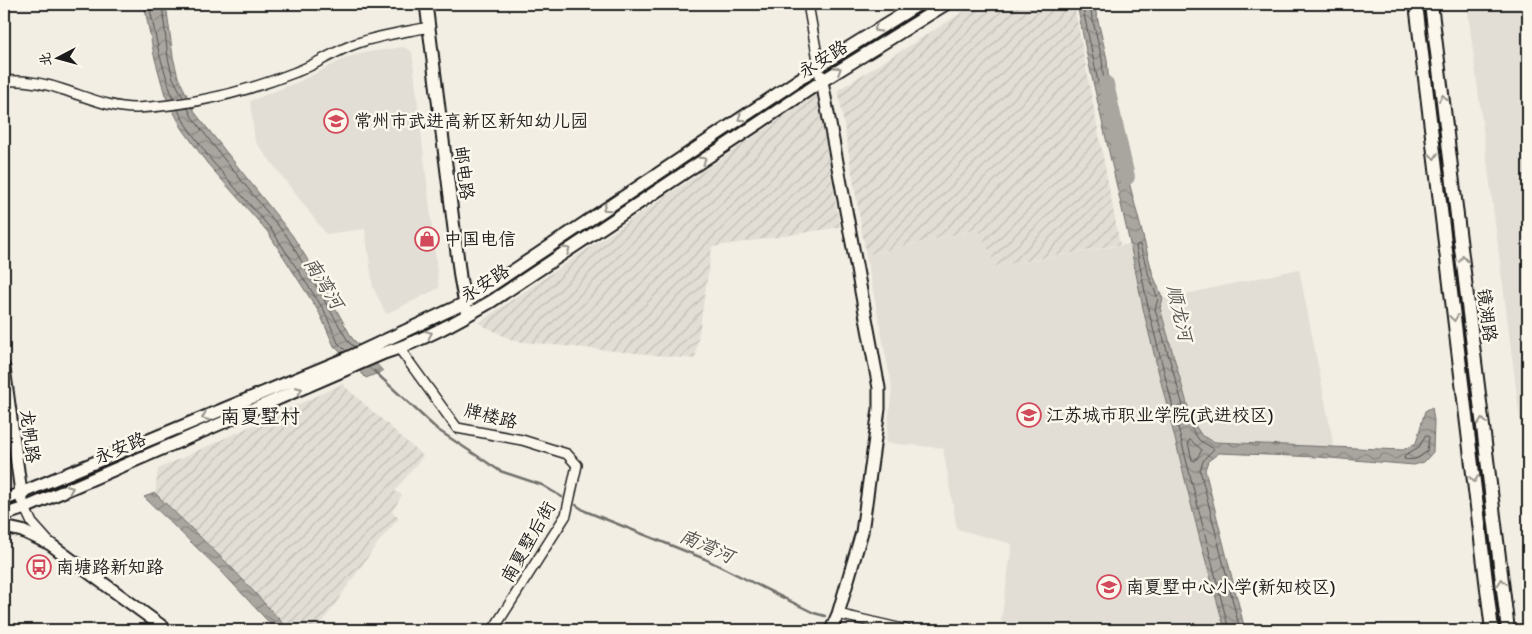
<svg xmlns="http://www.w3.org/2000/svg" width="1532" height="634" font-family="Itim,'LXGW WenKai TC',sans-serif">
<style>
.built{fill:#e2ded5}
.industrial{fill:url(#industrial-furrows)}
.water{fill:url(#water-waves);stroke:#716f6b}
.lines{fill:none;stroke-linecap:round;stroke-linejoin:round}
.shore{stroke:#545351;stroke-width:1}
.stream{stroke:#716f6b;stroke-width:2.5}
.river{stroke:#a9a6a0;stroke-width:16}
.minor-casing{stroke:#1c1c1c;stroke-width:12}
.tertiary-casing{stroke:#1c1c1c;stroke-width:15}
.secondary-casing{stroke:#1c1c1c;stroke-width:16}
.minor{stroke:#fbf7ec;stroke-width:9}
.tertiary{stroke:#fbf7ec;stroke-width:11}
.secondary{stroke:#fbf7ec;stroke-width:12}
.oneway{stroke:#97948e}
.labels{text-anchor:middle;dominant-baseline:central;stroke-width:5;stroke-linejoin:round;paint-order:stroke}
.street-label{font-size:18px;fill:#1c1c1c;stroke:#fbf7ec}
.poi-label{font-size:18px;fill:#1c1c1c;stroke:#fbf7ec;text-anchor:start}
.water-label{font-size:19px;font-style:italic;fill:#545351;stroke:#fbf7ec}
.quarter-label{font-size:20px;fill:#1c1c1c;stroke:#fbf7ec}
</style>
<defs>
<pattern id="industrial-furrows" width="10" height="10" patternUnits="userSpaceOnUse" patternTransform="scale(1.25)"><rect width="10" height="10" fill="#e2ded5"/><path d="M-1 1l2-2M0 10L10 0M9 11l2-2" fill="none" stroke="#c1beb6"/></pattern>
<pattern id="water-waves" width="16" height="10" patternUnits="userSpaceOnUse" patternTransform="scale(1.25)"><rect width="16" height="10" fill="#a9a6a0"/><path d="M0 5q4-4 8 0t8 0" fill="none" stroke="#898682"/></pattern>
</defs>
<rect width="100%" height="100%" fill="#f2eee4"/>
<filter id="ink" filterUnits="userSpaceOnUse"><feTurbulence type="fractalNoise" baseFrequency=".02" numOctaves="2"/><feDisplacementMap in="SourceGraphic" scale="10" xChannelSelector="R" yChannelSelector="G"/><feConvolveMatrix kernelMatrix="1 2 1 2 8 2 1 2 1" color-interpolation-filters="sRGB"/></filter>
<g filter="url(#ink)">
<path class="built" d="M1467,4H1528V482Z
M404,47L412,52L439,288L386,314L373,287L365,229L326,234L255,141L250,101L300,81L348,57L368,52Z
M980,229L996,266L1130,244L1144,313L1200,540L1225,630H1007L1001,621L1012,544L957,529L943,448L886,443L892,387L866,255Z
M1299,269L1334,447L1215,442L1202,436L1192,421L1160,308L1163,299Z"/>
<path class="industrial" d="M976,4H1054L1057,9L1074,5L1120,245L996,266L979,229L866,255L838,90Z
M817,94L840,227L712,247L695,359L514,341L478,323Z
M342,384L423,456L395,491L402,495L392,512L399,518L377,544L317,630H289L232,568L155,493L158,469Z"/>
<path class="water" d="M144,4H166L173,57L178,77L196,114L292,235L316,273L352,338L383,371L366,378L334,346L319,312L267,231L207,163L182,128L165,95L154,55Z
M1077,4H1094L1107,59L1111,112L1153,275L1163,299L1160,308L1192,421L1202,436L1215,442L1403,450L1416,443L1425,411L1432,407L1434,421L1433,452L1424,462L1414,465L1318,457L1219,453L1208,461L1205,470L1245,630H1225L1200,540L1144,313L1130,244L1086,51Z
M155,493L232,568L289,630H276L221,571L144,497Z"/>
<g class="lines">
<path class="shore" d="M149,4L159,53L173,99
M162,4L168,58L173,78L183,97
M1082,4L1099,87L1102,89L1104,86L1102,59L1089,4
M188,108L192,117L220,154L288,238L348,341L354,347
M178,110L186,125L211,160L271,229L324,310L338,343L346,351
M1426,435L1429,437L1427,451C1420,458 1414,461 1404,459L1405,455L1419,447Z
M1190,440L1202,450L1195,461L1192,460L1188,443Z
M1229,630L1149,312L1136,246L1138,244L1140,245L1149,276L1158,299L1155,309L1188,423L1199,440L1214,449L1204,459L1200,470L1240,630"/>
<path class="stream" d="M374,371L438,430L500,471L542,485L562,497
M576,505L585,511L705,559L814,613L825,616
M838,627L844,630"/>
<path class="river" d="M1106,84L1127,177"/>
<g class="minor-casing">
<path id="minor" d="M808,4L819,66
M4,81C24,80 44,83 64,90C86,97 114,109 137,108C191,105 246,92 296,72C318,64 336,50 358,43C381,35 405,32 429,27
M399,348L457,428L522,440L567,454L577,465L566,515L493,630
M25,508L32,523L49,542
M838,614L907,630"/>
</g>
<g class="tertiary-casing">
<path id="tertiary" d="M426,4L460,277L466,309
M821,76L879,388V409L862,532L838,614L831,630
M4,368L22,500
M4,500L347,358L465,303L819,66L919,4
M4,515L25,508L384,353C422,341 458,321 492,301L822,81L946,4
M4,527L22,531L50,544L167,630"/>
</g>
<g class="secondary-casing">
<path id="secondary" d="M1416,4L1492,630
M1431,4L1508,630"/>
</g>
<use href="#minor" class="minor"/>
<use href="#tertiary" class="tertiary"/>
<use href="#secondary" class="secondary"/>
</g>
<defs><path id="oneway-chevron" d="M-2-3.5L2.5 0L-2 3.5" fill="none" stroke-width="1.6" stroke-linecap="round" stroke-linejoin="round" transform="scale(1.25)"/></defs>
<g class="oneway">
<use href="#oneway-chevron" transform="translate(877 29) rotate(148)"/>
<use href="#oneway-chevron" transform="translate(838 70) rotate(-32)"/>
<use href="#oneway-chevron" transform="translate(1443 98) rotate(-97)"/>
<use href="#oneway-chevron" transform="translate(741 118) rotate(146)"/>
<use href="#oneway-chevron" transform="translate(1434 156) rotate(83)"/>
<use href="#oneway-chevron" transform="translate(703 160) rotate(-34)"/>
<use href="#oneway-chevron" transform="translate(606 208) rotate(146)"/>
<use href="#oneway-chevron" transform="translate(567 250) rotate(-34)"/>
<use href="#oneway-chevron" transform="translate(1463 259) rotate(-97)"/>
<use href="#oneway-chevron" transform="translate(1454 318) rotate(83)"/>
<use href="#oneway-chevron" transform="translate(429 334) rotate(-25)"/>
<use href="#oneway-chevron" transform="translate(299 390) rotate(-23)"/>
<use href="#oneway-chevron" transform="translate(205 417) rotate(157)"/>
<use href="#oneway-chevron" transform="translate(1482 421) rotate(-97)"/>
<use href="#oneway-chevron" transform="translate(1474 479) rotate(83)"/>
<use href="#oneway-chevron" transform="translate(70 489) rotate(-23)"/>
<use href="#oneway-chevron" transform="translate(1502 582) rotate(-97)"/>
</g>
</g>
<defs>
<g id="school-ring" transform="scale(1.25)"><circle r="9.5" fill="#fbf7ec" stroke="#d1495b" stroke-width="1.5"/><path d="M0-5L7-2L0 1L-7-2ZM-4 1L0 2.5L4 1V4Q0 6-4 4Z" fill="#d1495b"/></g>
<g id="shop-ring" transform="scale(1.25)"><circle r="9.5" fill="#fbf7ec" stroke="#d1495b" stroke-width="1.5"/><path d="M-5-2.5h2.3a2.7 3.5 0 0 1 5.4 0H5L5.5 6h-11ZM-1.5-2.5h3a1.5 2.3 0 0 0-3 0Z" fill="#d1495b"/></g>
<g id="bus-ring" transform="scale(1.25)"><circle r="9.5" fill="#fbf7ec" stroke="#d1495b" stroke-width="1.5"/><path d="M-5-6H5V4H4V6H2V4H-2V6H-4V4H-5ZM-3.5-4V0h7V-4ZM-3.5 1.2v1.5H-2V1.2ZM2 1.2v1.5H3.5V1.2Z" fill="#d1495b"/></g>
</defs>
<g fill-rule="evenodd">
<use href="#school-ring" x="336" y="121"/>
<use href="#shop-ring" x="427" y="239"/>
<use href="#school-ring" x="1029" y="415"/>
<use href="#bus-ring" x="39" y="567"/>
<use href="#school-ring" x="1109" y="587"/>
</g>
<g class="labels">
<g class="street-label">
<text transform="translate(823 59) rotate(-32)">永安路</text>
<text transform="translate(464 173) rotate(83)">邮电路</text>
<text transform="translate(485 283) rotate(-33)">永安路</text>
<text transform="translate(1487 315) rotate(83)">镜湖路</text>
<text transform="translate(491 416) rotate(14)">牌楼路</text>
<text transform="translate(30 436) rotate(83)">龙帆路</text>
<text transform="translate(120 448) rotate(-23)">永安路</text>
<text transform="translate(528 542) rotate(-60)">南夏墅后街</text>
</g>
<g class="poi-label">
<text x="354" y="121">常州市武进高新区新知幼儿园</text>
<text x="444" y="239">中国电信</text>
<text x="1046" y="415">江苏城市职业学院(武进校区)</text>
<text x="56" y="567">南塘路新知路</text>
<text x="1126" y="587">南夏墅中心小学(新知校区)</text>
</g>
<g class="water-label">
<text transform="translate(324 283) rotate(58)">南湾河</text>
<text transform="translate(1180 313) rotate(77)">顺龙河</text>
<text transform="translate(707 546) rotate(24)">南湾河</text>
</g>
<g class="quarter-label">
<text x="260" y="416">南夏墅村</text>
</g>
</g>
<rect width="1532" height="634" fill="none" stroke="#fbf7ec" stroke-width="20"/>
<rect x="10" y="10" width="1512" height="614" fill="none" stroke="#1c1c1c" stroke-width="2" filter="url(#ink)"/>
<g transform="translate(58 58) rotate(264)" stroke="#fbf7ec" stroke-width="4" paint-order="stroke">
<path d="M0-4L9 19L0 12L-9 19Z" fill="#1c1c1c"/>
<text y="-8" font-size="14" font-weight="bold" text-anchor="middle" fill="#1c1c1c">北</text>
</g>
</svg>
